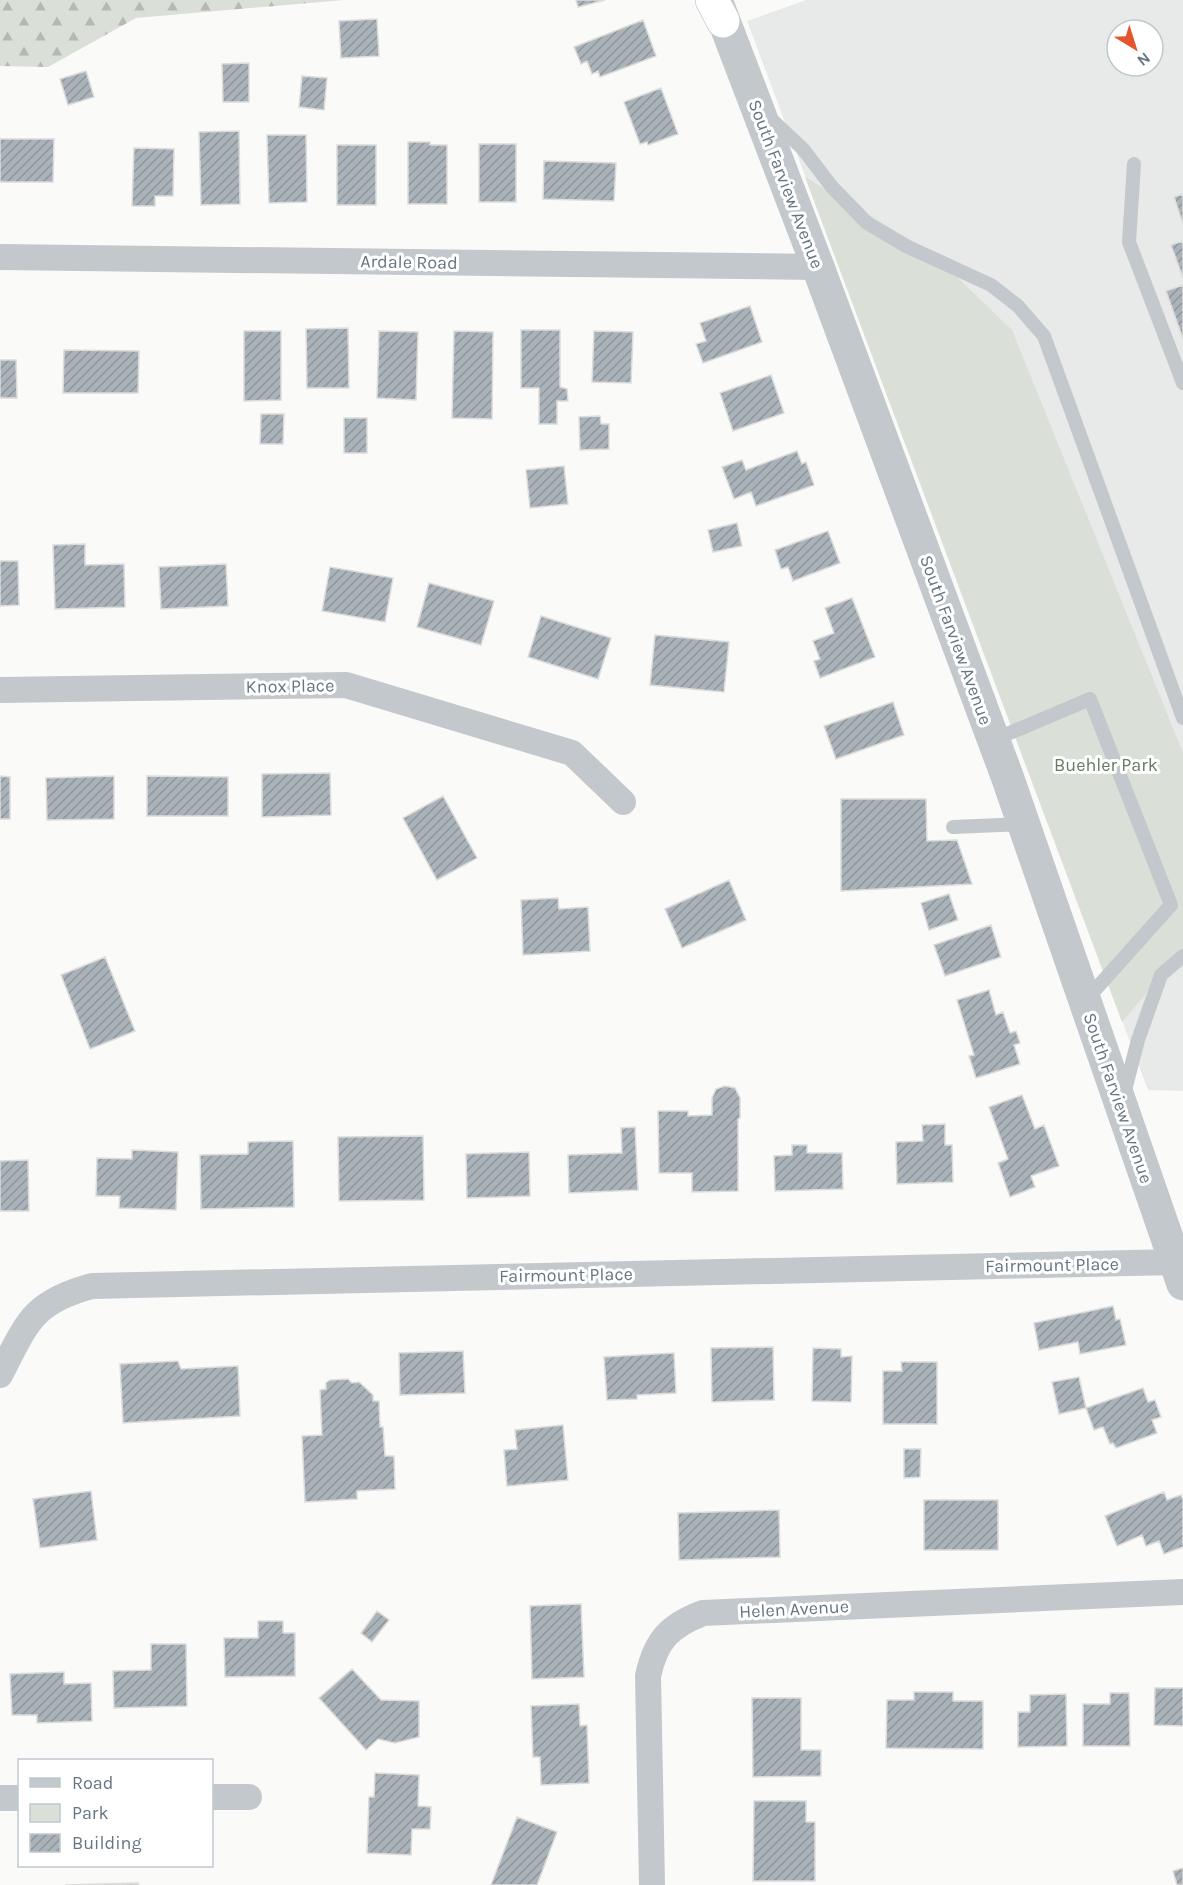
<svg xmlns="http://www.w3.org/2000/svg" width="1183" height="1885" font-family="Karla,sans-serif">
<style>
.built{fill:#e8e9e9;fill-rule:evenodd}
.forest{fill:url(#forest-firs)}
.park{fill:#dadfd7}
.building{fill:url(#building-hatch);stroke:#dcdcda;stroke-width:1.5}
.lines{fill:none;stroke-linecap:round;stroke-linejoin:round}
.trunk-casing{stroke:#b4b9bd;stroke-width:34}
.service{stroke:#c3c8cc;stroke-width:14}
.minor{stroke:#c3c8cc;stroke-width:26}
.tertiary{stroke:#c3c8cc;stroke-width:33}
.trunk{stroke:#fff;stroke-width:33}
.labels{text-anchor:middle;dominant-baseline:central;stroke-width:6;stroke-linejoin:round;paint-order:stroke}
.street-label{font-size:18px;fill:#657683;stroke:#fff}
.park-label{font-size:18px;fill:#687a64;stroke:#fff}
</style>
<defs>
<pattern id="forest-firs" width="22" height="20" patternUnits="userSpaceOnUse" patternTransform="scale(1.5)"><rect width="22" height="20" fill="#dadfd7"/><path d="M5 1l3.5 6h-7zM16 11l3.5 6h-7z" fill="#b4b9b4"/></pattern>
<pattern id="building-hatch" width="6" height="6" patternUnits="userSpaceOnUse" patternTransform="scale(1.5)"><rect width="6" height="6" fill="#aab3b9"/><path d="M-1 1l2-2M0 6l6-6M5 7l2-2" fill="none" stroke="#8e969c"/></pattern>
</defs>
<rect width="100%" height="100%" fill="#fafaf8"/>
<path class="built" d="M806,0H1183V1091L1148,1090L747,21ZM1117,30H1153V66H1117Z"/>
<path class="forest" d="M0,0H344L136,18L48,67L0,66Z"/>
<path class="park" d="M805,177L931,252L1012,330L1183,753V949L1122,1022Z"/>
<path class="building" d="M576,0H605L578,7Z
M377,19L379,56L341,58L339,21Z
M643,20L656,56L600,77L598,71L592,74L587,61L581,64L574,47Z
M249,63V102H223L222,64Z
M86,71L94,97L68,105L60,79Z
M302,76L327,78L324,110L299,107Z
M661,88L678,134L648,145L647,142L640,144L624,102Z
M239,131L240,204L201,205L199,132Z
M267,135H306L307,202L269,203Z
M0,139H54L53,182H0Z
M408,142H430V145H447V204H408Z
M479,144H516V202H479Z
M337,145H376V205H337Z
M134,148L174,149L173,196H155V206H132Z
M544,161L616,163L614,201L543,199Z
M1183,194V224L1174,197Z
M1183,241V278L1171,245Z
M1183,285V339L1166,291Z
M750,306L762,342L703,363L696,344L706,341L700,323Z
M348,328L349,388H307L306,329Z
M521,330H560V387L567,389L568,401H557V424H539V388H521Z
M244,331H281V400L244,401Z
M379,331L418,332L416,400L377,398Z
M454,331L493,332L492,419L452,418Z
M594,331L633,332L631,383L592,382Z
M64,350L139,351L138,393H63Z
M0,360H16L17,398H0Z
M771,375L784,413L733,431L720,393Z
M261,414H284L283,444H260Z
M600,416L601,424H609V449L580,450L579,417Z
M344,418H367V453H344Z
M797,451L802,464L806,462L814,485L756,506L751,492L734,499L722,467L742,460L746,470Z
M564,466L568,504L530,508L526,470Z
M737,523L742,546L713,552L708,530Z
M828,531L840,563L793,581L788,567L781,569L775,550Z
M85,544V565L124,564L125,607L55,609L53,545Z
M0,561H18L19,605L0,606Z
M226,564L228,606L161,609L159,567Z
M330,567L393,578L385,622L322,611Z
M429,583L494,601L481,645L417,627Z
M852,598L875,657L820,678L814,661L820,659L813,641L834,633L825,608Z
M541,616L611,638L598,679L528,657Z
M655,635L729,642L724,692L650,685Z
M893,702L904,735L836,759L824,726Z
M330,773L331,815L262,817V774Z
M0,776L10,777V819H0Z
M114,776V819L47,820L46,778Z
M147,776L228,777V816H147Z
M443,796L477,858L437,880L403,818Z
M841,799H926L927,841L957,840L972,884L841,891Z
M729,880L746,920L682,948L665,909Z
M949,894L958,920L929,930L921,903Z
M558,898L559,909L588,907L590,951L523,955L521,900Z
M991,925L1001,957L945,976L934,945Z
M105,957L135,1031L90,1049L61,975Z
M989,990L996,1015L1003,1012L1010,1033L1016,1031L1020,1043L1014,1045L1020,1064L976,1078L969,1056L974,1055L957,1000Z
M725,1086L735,1088L740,1098V1118L738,1119V1191L692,1192V1173H659L658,1111H688V1116L712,1115V1098L716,1089Z
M1022,1095L1035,1129L1044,1125L1059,1166L1031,1176L1035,1187L1010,1197L998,1163L1008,1159L989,1107Z
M945,1124V1145H952L953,1182L897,1184L896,1142L923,1141L922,1125Z
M635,1127L638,1190L569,1193L568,1155L622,1153L621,1128Z
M423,1136L424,1200L339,1201L338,1137Z
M293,1141L294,1207L201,1209L200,1155L248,1154V1142Z
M792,1145H807V1153H842L843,1189L775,1191L774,1156L792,1155Z
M132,1150L178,1152L176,1210L119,1208L120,1196H96L97,1158L132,1159Z
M529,1152L530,1196L467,1198L466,1154Z
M28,1160L29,1211H0V1161Z
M1113,1306L1116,1320L1120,1319L1126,1345L1080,1354L1078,1342L1039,1350L1034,1323Z
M773,1347L774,1400L712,1402L711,1348Z
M813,1348L841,1349V1357L852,1356L851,1402L812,1401Z
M463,1351L465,1393L400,1395L399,1353Z
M674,1353L676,1393L637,1395V1399L607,1400L604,1357Z
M178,1361L181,1369L238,1366L240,1416L123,1423L120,1364Z
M901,1362H937V1424H883V1371H902Z
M1079,1377L1086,1408L1059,1414L1052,1382Z
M348,1379L352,1383L359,1382L373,1395V1401H379L380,1427H383L385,1456H394L395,1489L357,1491V1499L305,1502L302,1436L322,1435L320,1390L326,1389V1383L330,1380Z
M1143,1388L1148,1402L1155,1400L1161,1417L1152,1420L1157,1433L1116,1448L1113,1443L1110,1444L1103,1427L1094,1430L1086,1408Z
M563,1425L568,1480L507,1486L504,1450L517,1449L515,1430Z
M904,1449H921L920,1477L904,1478Z
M91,1491L97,1540L40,1548L33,1499Z
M1164,1492L1167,1500L1181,1495L1183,1500V1547L1164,1554L1159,1541L1146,1546L1142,1535L1117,1546L1105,1516Z
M924,1500H998V1550H924Z
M779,1510L780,1557L679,1560L678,1513Z
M581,1604L584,1677L532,1679L530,1606Z
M377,1611L389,1620L372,1642L361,1633Z
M258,1621H283V1633H295V1676L225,1677L224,1638H258Z
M151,1644H186L187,1706L114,1708L113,1671L151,1670Z
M352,1669L381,1700L419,1701V1737L395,1743L378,1739L366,1750L319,1698Z
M64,1672V1684L91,1683L92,1721L37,1723V1715H12L10,1674Z
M1155,1688H1183V1726L1154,1725Z
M914,1692H953V1701H983V1749L886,1748L887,1700H914Z
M1110,1693H1129L1130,1746H1083V1704H1110Z
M1066,1694L1067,1746L1018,1747V1712H1030V1695Z
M752,1698H801V1750H821V1776L753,1777Z
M579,1704L580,1726L587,1725L589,1783L541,1785L540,1757H533L531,1706Z
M375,1773L419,1775L418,1806L431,1807L430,1829H412L411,1855L367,1853L369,1797H374Z
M754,1801H806V1822H815V1881H753Z
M517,1817L557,1832L537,1885H491Z
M1183,1868V1885H1177L1173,1871Z
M138,1883L139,1885H65Z"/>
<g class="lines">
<g class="trunk-casing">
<path id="trunk" d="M712,0L723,21"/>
</g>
<path class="service" d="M770,118L803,149L832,187L867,223L906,246L991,285L1018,306L1044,336L1183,718
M1134,164L1129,242L1183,383
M993,740L1090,699L1171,905L1086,1000
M953,827L1023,824
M1124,1094L1138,1040L1161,975L1183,956"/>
<path class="minor" d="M0,257L818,267
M0,690L346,685L572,753L623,802
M0,1375C27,1323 32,1302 92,1286L1176,1262
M212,1797H249
M0,1798H20
M652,1885L648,1676C656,1640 669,1626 703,1613L1183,1592"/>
<path class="tertiary" d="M716,0L818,267L1007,776L1183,1284"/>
<use href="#trunk" class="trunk"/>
</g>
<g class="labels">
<g class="street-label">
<text transform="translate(786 184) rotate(69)">South Farview Avenue</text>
<text transform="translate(409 262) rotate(1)">Ardale Road</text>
<text transform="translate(956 640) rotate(70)">South Farview Avenue</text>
<text transform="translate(290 686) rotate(-1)">Knox Place</text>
<text transform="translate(1118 1098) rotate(71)">South Farview Avenue</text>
<text transform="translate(1052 1265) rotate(-1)">Fairmount Place</text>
<text transform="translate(566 1275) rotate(-1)">Fairmount Place</text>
<text transform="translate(794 1609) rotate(-3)">Helen Avenue</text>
</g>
<g class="park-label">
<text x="1106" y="765">Buehler Park</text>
</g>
</g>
<rect x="18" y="1759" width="195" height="108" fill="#ffffff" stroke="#c1c8cd" stroke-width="1.5"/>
<rect x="30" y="1778" width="30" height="9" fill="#c3c8cc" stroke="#c1c8cd" stroke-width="1.5"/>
<text x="72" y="1789" font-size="18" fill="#657683">Road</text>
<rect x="30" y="1804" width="30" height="18" fill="#dadfd7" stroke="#c1c8cd" stroke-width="1.5"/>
<text x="72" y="1819" font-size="18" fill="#657683">Park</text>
<rect x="30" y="1834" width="30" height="18" fill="url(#building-hatch)" stroke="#c1c8cd" stroke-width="1.5"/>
<text x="72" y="1849" font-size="18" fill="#657683">Building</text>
<g transform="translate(1135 48) rotate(142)"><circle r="28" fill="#ffffff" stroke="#c1c8cd" stroke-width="1.5"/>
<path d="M0-4.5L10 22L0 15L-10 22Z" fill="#e4572e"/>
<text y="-9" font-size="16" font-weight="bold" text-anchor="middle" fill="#657683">N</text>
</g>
</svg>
